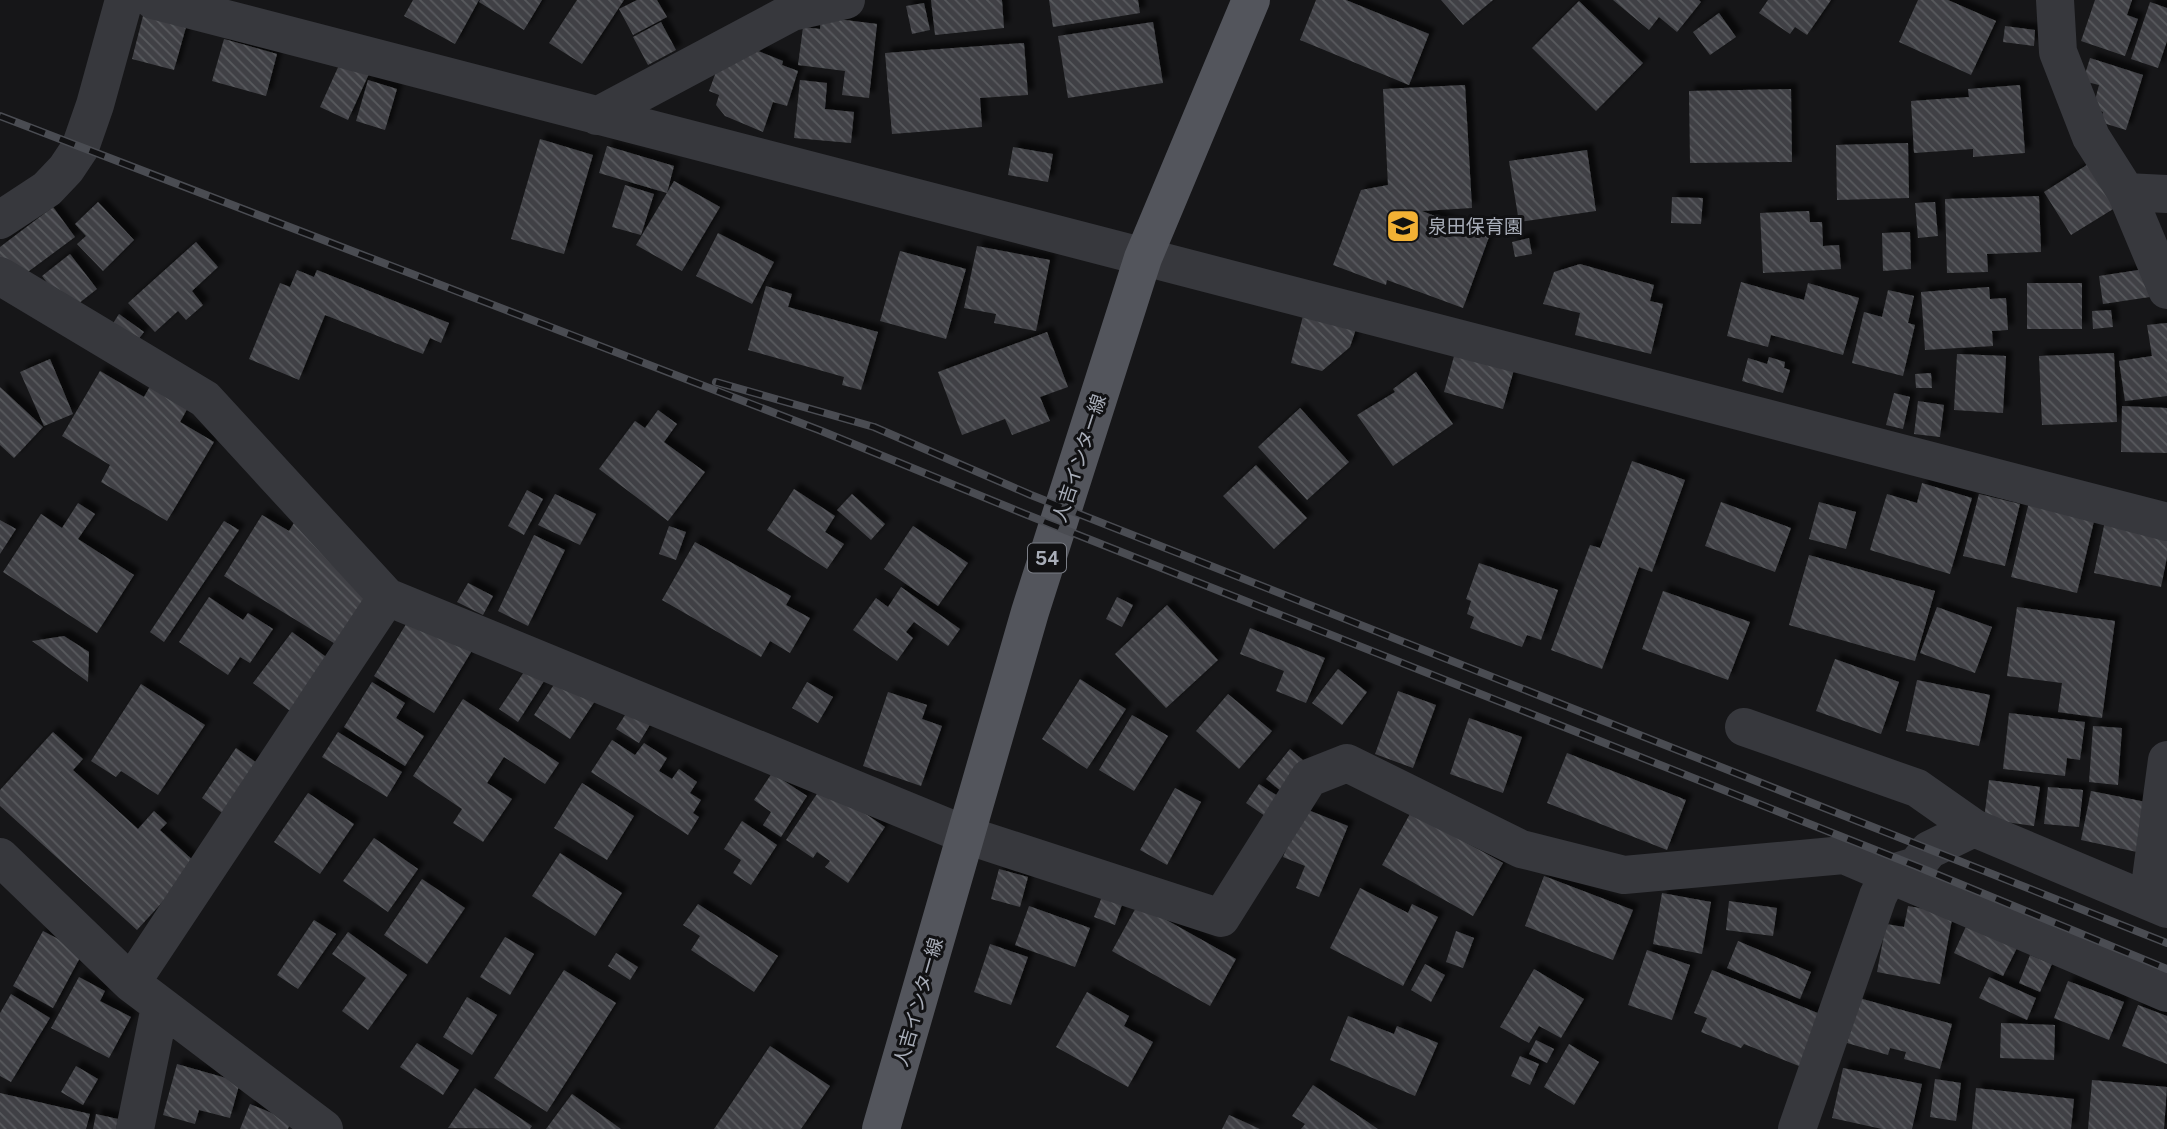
<svg xmlns="http://www.w3.org/2000/svg" width="2167" height="1129" font-family="'Public Sans','Noto Sans JP',sans-serif">
<style>
.building{fill:url(#building-back-hatch);filter:url(#shadow)}
.lines{fill:none;stroke-linecap:round;stroke-linejoin:round}
.minor{stroke:#37383d;stroke-width:38}
.major{stroke:#53555c;stroke-width:38}
.rail-casing{stroke:#4a4c52;stroke-width:8}
.rail{stroke:#111113;stroke-width:5;stroke-dasharray:16;stroke-linecap:butt}
.labels{text-anchor:middle;dominant-baseline:central;stroke-width:6;stroke-linejoin:round;paint-order:stroke}
.shield{fill:#111113;stroke:#7b7e86;stroke-width:2}
.shield-label{font-size:18px;font-weight:bold;fill:#a8adb8}
.poi-label{font-size:19px;fill:#a8adb8;stroke:#111113;text-anchor:start}
.street-label{font-size:19px;fill:#a8adb8;stroke:#111113}
</style>
<defs>
<pattern id="building-back-hatch" width="6" height="6" patternUnits="userSpaceOnUse" patternTransform="scale(1.75)"><rect width="6" height="6" fill="#404145"/><path d="M-1 5l2 2M0 0l6 6M5-1l2 2" fill="none" stroke="#595a5e"/></pattern>
<filter id="shadow"><feDropShadow dx="6" dy="-6" stdDeviation="2" flood-color="#0009"/></filter>
</defs>
<rect width="100%" height="100%" fill="#161618"/>
<path class="building" d="M413,0H479L455,44L404,16Z
M480,0H542L524,30L479,2Z
M577,0H624L582,64L549,43Z
M637,0H657L667,17L633,35L619,9Z
M931,0H1002L1004,28L935,35Z
M1049,0H1138L1140,13L1053,27Z
M1316,0H1346L1429,34L1409,85L1300,40Z
M1441,0H1493L1463,25Z
M1613,0H1699L1701,2L1677,32L1659,17L1649,30Z
M1768,0H1831L1807,35L1795,27L1790,34L1759,13Z
M1918,0H1948L1996,21L1971,75L1899,42Z
M2095,0H2132L2127,15L2138,19L2125,56L2081,41Z
M1579,1L1643,63L1596,111L1532,48Z
M2150,2L2167,8V41L2158,68L2131,59Z
M924,3L930,30L912,34L906,6Z
M145,8L188,20L174,70L132,59Z
M1719,13L1736,37L1710,55L1693,32Z
M821,17L877,24L869,98L842,95L845,71L798,65L803,27L820,29Z
M661,22L676,50L648,65L633,37Z
M1153,22L1163,83L1068,98L1058,36Z
M2005,26L2035,30L2034,46L2003,42Z
M224,39L277,54L266,96L212,81Z
M1024,43L1028,95L980,98L982,127L892,134L885,53Z
M753,49L783,61L782,65L798,71L787,106L773,102L763,132L725,116L716,105L719,95L709,91L717,69Z
M345,52L373,65L348,120L320,107Z
M2090,58L2143,75L2126,130L2100,122L2103,112L2093,108L2099,85L2083,81Z
M368,80L397,89L385,130L356,121Z
M800,80L827,83L825,109L854,112L851,143L794,138Z
M1465,85L1472,208L1422,211L1489,237L1463,308L1387,280L1386,285L1333,265L1361,190L1388,185L1383,89Z
M2020,85L2025,153L1973,157V149L1914,153L1911,101L1969,97L1968,89Z
M1791,89L1792,162L1690,163L1689,91Z
M540,139L593,155L564,254L511,239Z
M1908,143L1909,198L1837,200L1836,145Z
M607,146L674,166L667,193L599,173Z
M1013,147L1053,154L1048,182L1008,175Z
M1587,150L1596,211L1519,222L1509,161Z
M2090,163L2118,206L2071,235L2044,192Z
M674,181L720,207L682,271L636,245Z
M625,185L654,194L641,235L612,227Z
M2039,196L2041,252L1987,254L1988,272L1947,273L1945,199Z
M1672,197L1703,198L1701,224L1671,223Z
M98,202L134,240L103,271L77,244L86,236L75,224Z
M1935,202L1938,236L1918,238L1915,203Z
M53,207L75,237L17,280L0,257V247Z
M1809,211L1810,222H1822L1823,246L1839,245L1841,269L1763,273L1760,213Z
M1910,232L1911,269L1883,271L1882,233Z
M718,233L774,262L752,304L696,276Z
M1529,238L1532,254L1515,257L1512,242Z
M196,242L218,267L192,291L203,305L186,320L178,311L155,332L128,303Z
M977,246L1050,260L1036,331L994,323L996,314L964,308Z
M900,251L966,269L946,339L880,321Z
M70,254L97,289L69,311L42,276Z
M1580,264L1654,285L1650,301L1663,304L1651,354L1575,335L1580,313L1543,304L1554,272Z
M2145,269L2150,297L2103,304L2099,276Z
M297,270L314,277L317,270L449,323L441,343L430,338L423,354L325,315L299,380L249,359L280,283L290,287Z
M1741,282L1804,300L1808,283L1859,298L1843,355L1771,335L1768,347L1727,336Z
M2027,283H2082V329H2027Z
M766,286L792,294L788,307L878,332L861,390L842,385L844,377L748,350Z
M1989,287L1990,299L2006,298L2008,330L1992,331L1993,346L1925,350L1921,292Z
M1888,290L1914,296L1908,323L1915,325L1903,376L1852,363L1864,312L1882,317Z
M1305,308L1358,323L1350,347L1322,371L1291,363Z
M2111,310L2113,327L2093,329L2092,311Z
M119,314L144,332L134,345L110,328Z
M2167,323V396L2125,401L2119,361L2152,356L2147,325Z
M1047,332L1068,387L1040,397L1050,421L1012,435L1005,419L962,435L938,372Z
M1456,349L1515,366L1503,409L1444,392Z
M2114,353L2117,422L2042,425L2039,356Z
M1957,354L2006,356L2003,413L1954,410Z
M1769,357L1785,362L1784,368L1790,370L1783,393L1742,381L1748,358L1767,364Z
M50,359L73,414L44,426L20,372Z
M100,371L144,397L153,381L190,404L180,422L214,442L167,521L101,482L110,465L62,436Z
M1416,372L1453,424L1393,466L1357,415L1395,392L1393,389Z
M1931,373L1932,388H1916L1915,374Z
M0,387L43,427L14,458L0,445Z
M1894,393L1910,397L1903,429L1886,425Z
M1918,401L1944,405L1940,437L1914,434Z
M2122,406L2167,408V453L2121,452Z
M1300,408L1349,462L1307,500L1258,447Z
M658,410L677,424L664,442L705,472L668,521L599,469L635,421L645,428Z
M1632,461L1685,480L1652,572L1639,567L1602,669L1551,650L1590,545L1600,548Z
M1256,465L1307,518L1274,549L1223,496Z
M1922,483L1972,498L1950,574L1870,550L1887,494L1917,503Z
M794,489L835,516L825,532L844,544L827,569L767,530Z
M527,490L543,499L524,535L508,526Z
M555,494L596,514L580,545L538,525Z
M852,494L885,524L871,540L837,510Z
M1979,494L2020,504L2005,566L1963,556Z
M1721,502L1791,528L1775,572L1705,546Z
M1819,502L1856,512L1846,549L1809,539Z
M2029,502L2095,517L2077,593L2011,577Z
M78,503L95,514L78,539L134,575L97,633L3,572L41,514L62,528Z
M262,515L289,531L299,515L369,590L337,645L224,576Z
M0,520L16,529L0,554Z
M224,521L239,530L164,642L150,632Z
M2105,521L2167,533V557L2161,587L2094,573Z
M669,526L686,532L676,560L659,554Z
M913,526L968,563L938,606L884,569Z
M534,535L565,550L528,626L498,611Z
M695,542L791,596L786,605L810,618L790,653L770,641L761,657L662,600Z
M1809,555L1935,591L1915,661L1789,625Z
M1479,563L1558,590L1541,640L1527,635L1522,647L1470,628L1474,617L1467,614L1471,601L1466,599Z
M468,583L493,596L483,615L457,602Z
M901,587L960,629L948,646L914,622L906,632L913,638L897,661L853,630L876,598L888,607Z
M1663,591L1750,622L1728,680L1642,649Z
M209,597L243,620L248,613L273,629L250,663L240,657L228,675L179,642Z
M1117,597L1133,605L1122,627L1106,619Z
M1167,605L1218,660L1166,708L1115,654Z
M1937,607L1992,627L1975,673L1920,653Z
M2017,607L2115,621L2102,718L2058,712L2062,683L2007,676Z
M413,613L473,649L434,713L374,676Z
M1250,628L1325,658L1306,703L1276,691L1284,671L1240,654Z
M292,632L329,659L290,711L253,683Z
M64,636L89,652L88,682L32,641Z
M1835,659L1899,682L1881,734L1816,711Z
M528,666L546,678L518,722L499,709Z
M1338,669L1367,692L1342,725L1312,703Z
M559,677L595,701L570,739L534,715Z
M1080,679L1126,709L1087,769L1042,739Z
M1917,680L1990,695L1979,746L1906,731Z
M372,682L405,703L396,718L424,736L405,766L344,727Z
M807,682L833,697L818,723L792,708Z
M141,684L205,725L158,795L121,771L116,777L91,761Z
M1398,691L1436,705L1413,768L1375,754Z
M888,692L927,705L922,719L942,726L921,786L863,766Z
M1228,694L1272,731L1239,769L1196,731Z
M463,699L559,763L545,784L504,757L487,783L512,799L483,842L453,823L462,809L413,776Z
M629,709L651,723L639,743L616,729Z
M2009,713L2085,722L2080,760L2067,758L2065,776L2003,769Z
M1132,715L1168,736L1134,791L1099,770Z
M1469,718L1522,737L1503,793L1450,774Z
M2093,726L2122,728L2118,785L2089,782Z
M53,732L83,759L73,770L138,829L154,811L167,823L160,830L197,864L137,930L0,806V790Z
M338,732L402,772L387,797L322,757Z
M612,740L635,755L644,743L667,758L659,771L672,779L679,769L697,782L690,793L701,800L693,813L699,817L688,835L591,772Z
M236,748L260,765L225,815L202,798Z
M1290,749L1304,761L1281,791L1266,779Z
M1567,753L1686,800L1667,850L1547,803Z
M772,773L807,796L781,837L763,825L771,812L754,800Z
M1989,780L2040,787L2034,826L1984,819Z
M582,783L634,816L607,860L554,828Z
M1259,784L1281,798L1268,818L1246,803Z
M823,785L885,827L848,883L825,867L830,861L817,852L813,858L786,840Z
M2048,787L2083,790L2079,827L2044,824Z
M1175,788L1201,802L1167,865L1140,850Z
M2091,791L2146,802L2137,852L2081,840Z
M308,793L354,824L320,874L274,842Z
M1303,808L1348,826L1319,897L1296,888L1305,866L1283,857Z
M1411,812L1503,863L1473,916L1382,865Z
M742,821L777,845L751,885L733,873L741,860L724,849Z
M374,838L418,869L388,912L343,881Z
M560,853L622,893L595,936L532,896Z
M999,869L1028,877L1020,907L991,899Z
M1544,876L1633,910L1613,960L1525,926Z
M422,879L465,908L427,964L384,935Z
M1360,888L1408,913L1412,904L1438,917L1403,986L1330,948Z
M1662,893L1711,902L1702,954L1653,944Z
M1103,894L1123,902L1115,925L1094,917Z
M1729,901L1777,908L1773,936L1726,930Z
M698,904L778,956L754,992L691,950L700,936L683,925Z
M1138,904L1236,959L1210,1006L1112,951Z
M1029,906L1090,928L1075,967L1015,945Z
M1908,906L1953,914L1940,984L1877,972L1886,924L1904,927Z
M314,920L336,934L298,989L277,975Z
M1968,922L2018,946L2003,976L1954,953Z
M43,931L83,952L53,1008L13,986Z
M1456,931L1474,938L1463,968L1446,962Z
M348,932L407,975L368,1030L342,1011L366,978L332,954Z
M505,937L534,954L510,995L480,977Z
M1738,941L1811,972L1800,999L1727,968Z
M990,944L1028,957L1011,1005L974,992Z
M1647,950L1690,965L1672,1020L1628,1005Z
M616,953L638,967L630,980L608,966Z
M2030,955L2052,964L2040,992L2019,983Z
M1425,964L1445,975L1431,1002L1411,990Z
M1534,969L1584,999L1561,1038L1539,1026L1529,1043L1500,1027Z
M564,970L616,1003L547,1112L494,1078Z
M1712,970L1825,1016L1804,1068L1744,1044L1741,1048L1701,1032L1707,1018L1694,1013Z
M79,977L105,991L100,1001L131,1017L109,1058L51,1028Z
M1989,977L2036,998L2027,1020L1979,998Z
M2068,981L2124,1002L2109,1040L2054,1018Z
M1087,992L1129,1016L1124,1026L1153,1042L1128,1087L1056,1047Z
M11,994L50,1018L11,1082L0,1076V1013Z
M467,997L497,1015L472,1055L443,1037Z
M1859,998L1952,1024L1940,1069L1904,1059L1906,1052L1890,1048L1888,1055L1847,1043Z
M2138,1005L2167,1016V1064L2122,1046Z
M1348,1016L1394,1034L1397,1026L1438,1043L1415,1096L1330,1060Z
M2001,1023L2055,1025L2054,1060L2000,1058Z
M1536,1040L1554,1049L1547,1063L1529,1054Z
M417,1043L459,1070L443,1095L400,1067Z
M1569,1044L1599,1062L1574,1105L1544,1087Z
M770,1046L830,1086L801,1129H714Z
M1520,1056L1539,1064L1530,1085L1511,1076Z
M177,1064L240,1082L230,1118L199,1110L195,1124L163,1115Z
M76,1066L98,1079L83,1105L61,1092Z
M1843,1068L1922,1084L1912,1129H1882L1832,1118Z
M1935,1079L1961,1083L1956,1121L1930,1117Z
M2092,1080L2167,1087L2164,1129H2088Z
M1313,1085L1378,1129H1301L1305,1124L1292,1116Z
M475,1088L532,1126L530,1129L448,1128Z
M1976,1088L2074,1099L2071,1129H1972Z
M0,1093L90,1114L86,1129H0Z
M572,1094L621,1129H546Z
M250,1104L291,1121L288,1129H240Z
M96,1114L118,1119L116,1129H93Z
M1229,1115L1260,1129H1222Z"/>
<g class="lines">
<path class="minor" d="M153,0L2167,522
M2055,0L2058,52L2091,137L2126,192L2167,290
M597,116L792,12L846,0
M2126,192L2167,194
M0,220L47,189L66,169L80,148L95,105L124,0
M0,276L205,399L387,597L966,835L1221,918L1309,778L1347,763L1521,849L1624,875L1844,855L2167,993
M1744,727L1917,788L1974,828
M0,857L131,983L324,1129
M2148,901L2167,760
M131,983L387,597
M135,1129L160,1007
M1797,1129L1878,896L1889,874L1916,866L1929,850L1974,828L2167,909"/>
<path class="major" d="M881,1129L1030,612L1143,258L1251,0"/>
<g class="rail-casing">
<path id="rail" d="M0,116L819,430L1025,514L1916,866L2167,969
M716,382L874,427L1031,495L2167,943"/>
</g>
<use href="#rail" class="rail"/>
</g>
<defs>
<g id="school-square" transform="scale(1.75)"><rect x="-9" y="-9" width="18" height="18" rx="4" fill="#f2b134" stroke="#111113"/><path d="M0-5L7-2L0 1L-7-2ZM-4 1L0 2.5L4 1V4Q0 6-4 4Z" fill="#111"/></g>
</defs>
<g fill-rule="evenodd">
<use href="#school-square" x="1403" y="226"/>
</g>
<g class="labels">
<rect class="shield" x="1028" y="543.5" width="38" height="29" rx="5"/>
<g class="shield-label">
<text x="1047" y="558">54</text>
</g>
<g class="poi-label">
<text x="1428" y="226">泉田保育園</text>
</g>
<g class="street-label">
<text transform="translate(1079 458) rotate(-72)">人吉インター線</text>
<text transform="translate(918 1002) rotate(-74)">人吉インター線</text>
</g>
</g>
</svg>
